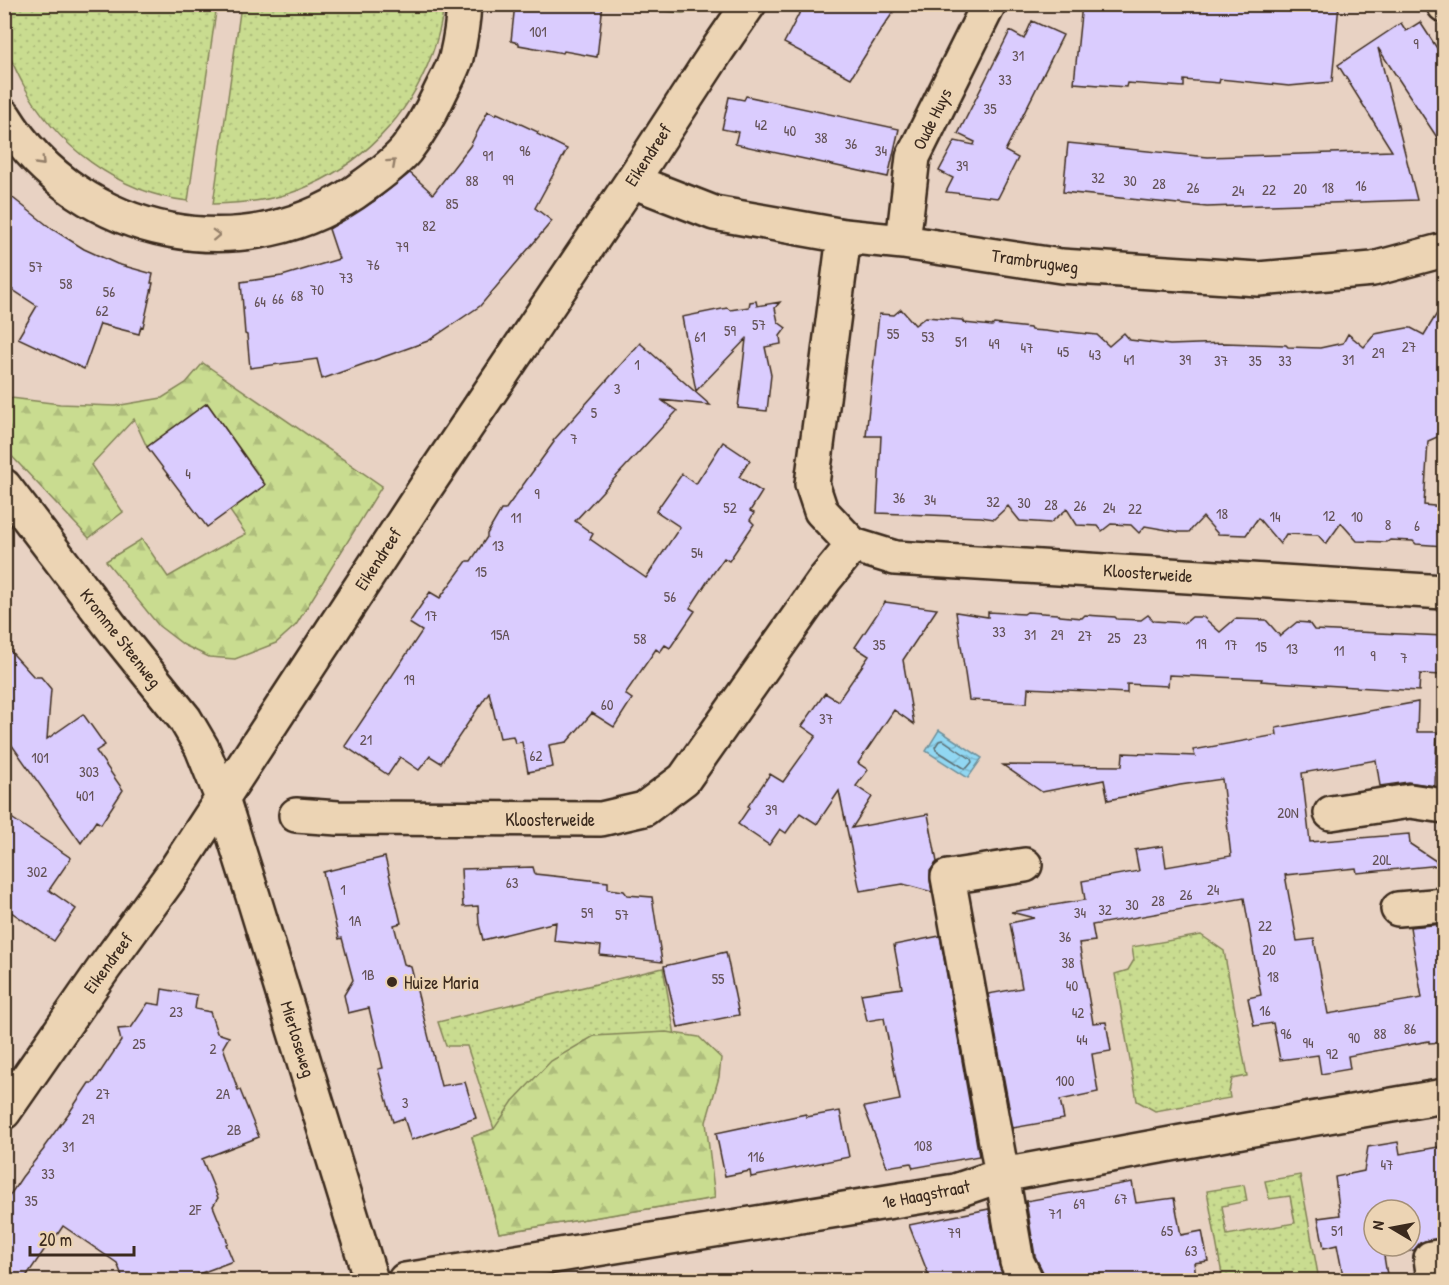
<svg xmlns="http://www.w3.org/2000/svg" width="1449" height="1285" font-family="'Patrick Hand',sans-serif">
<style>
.grass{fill:url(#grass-dots);stroke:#828357;stroke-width:1.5}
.forest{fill:url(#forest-firs);stroke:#828357;stroke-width:1.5}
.water{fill:url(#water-waves);stroke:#6f929d;stroke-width:1.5}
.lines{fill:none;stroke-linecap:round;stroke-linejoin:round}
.shore{stroke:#5d6f73;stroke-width:1.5}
.building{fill:#daccfe;stroke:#3b2a1e;stroke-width:1.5;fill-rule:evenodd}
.minor-casing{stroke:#3b2a1e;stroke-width:38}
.minor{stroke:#ecd4b4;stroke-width:33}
.oneway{stroke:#947f69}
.poi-dot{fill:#3b2a1e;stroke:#ecd4b4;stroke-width:2}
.labels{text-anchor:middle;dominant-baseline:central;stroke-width:4.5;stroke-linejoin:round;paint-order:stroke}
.number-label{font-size:15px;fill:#635256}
.street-label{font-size:18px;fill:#3b2a1e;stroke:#ecd4b4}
.poi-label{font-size:18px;fill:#3b2a1e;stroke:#ecd4b4;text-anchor:start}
</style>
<defs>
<pattern id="grass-dots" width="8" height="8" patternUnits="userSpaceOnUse" patternTransform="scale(1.5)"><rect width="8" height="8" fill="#c9dc90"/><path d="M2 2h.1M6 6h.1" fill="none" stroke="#aebd7c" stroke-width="1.8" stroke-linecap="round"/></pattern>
<pattern id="forest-firs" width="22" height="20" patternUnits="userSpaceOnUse" patternTransform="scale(1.5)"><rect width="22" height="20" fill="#c9dc90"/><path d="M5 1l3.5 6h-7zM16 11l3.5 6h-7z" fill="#aebd7c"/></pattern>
<pattern id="water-waves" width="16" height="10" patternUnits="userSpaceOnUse" patternTransform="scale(1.5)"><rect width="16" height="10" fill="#91d7f2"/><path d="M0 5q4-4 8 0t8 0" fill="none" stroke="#7eb9cf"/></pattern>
</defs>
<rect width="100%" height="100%" fill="#e8d2c3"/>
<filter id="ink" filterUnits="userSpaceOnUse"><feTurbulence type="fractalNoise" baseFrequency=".0167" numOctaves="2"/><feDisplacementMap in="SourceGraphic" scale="12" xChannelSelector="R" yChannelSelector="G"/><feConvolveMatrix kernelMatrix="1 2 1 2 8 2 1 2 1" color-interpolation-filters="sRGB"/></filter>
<g filter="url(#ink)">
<path class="grass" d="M4,5H217L188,201C118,193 55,145 23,84C16,70 8,56 5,41C3,30 4,16 4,5Z
M241,5V4L444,5C442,21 438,38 432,54C409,117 361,166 299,190C271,201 242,203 213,204Z
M614,5V4L708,5L704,10L682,13Z
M1201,935L1224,951L1247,1076L1232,1079L1229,1092L1230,1098L1155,1111L1137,1101L1115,974L1128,970L1134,960L1132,947Z
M663,968L675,1035L715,1198L499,1233L472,1137L494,1129L467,1046H446L438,1022Z
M1300,1175L1319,1280H1223L1207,1191L1244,1185L1247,1201L1222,1206L1227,1235L1295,1223L1290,1196L1269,1199L1265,1181Z"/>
<path class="forest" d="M203,363L382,486L296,625L276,643L235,659L209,657L184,645L159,626L106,561L142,539L168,577L220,547L246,534L230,511L265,484L207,403L147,447L134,419L91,465L123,512L89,538L5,449V399L11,398L60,404L115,406L162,398L186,383Z
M666,1032L699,1037L721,1058L719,1077L706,1122L715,1198L499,1233L472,1137L494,1129L513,1101L551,1061L594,1036Z"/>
<path class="water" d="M939,730L982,758L968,778L926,751Z"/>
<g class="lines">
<path class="shore" d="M943,740L971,759L972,762L967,768H964L936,750L935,747L939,741Z"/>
</g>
<path class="building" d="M515,4H603L597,57L564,51L563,53L519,45V43L511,41Z
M804,4H899L881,30L851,78L784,43Z
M1082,4H1339L1332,82L1289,86L1220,79L1219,83L1184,80V87L1127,83L1126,87L1074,83Z
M1032,21L1063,35L1005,151L1018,158L998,198L946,192L953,178L939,171L955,141L974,145L975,142L958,134L1010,31L1024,39Z
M1420,22L1444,59V148L1378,48L1417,200L1207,207L1063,192L1068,143L1208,157L1392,151L1338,65L1401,23L1406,31Z
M746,96L899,129L888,177L735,144L738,132L722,129L729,97L744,100Z
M488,111L496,115L497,113L538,132L537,134L567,149L535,208L552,221L480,306L428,341L322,379L317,359L250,368L247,335L245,334L241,282L282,276L339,259L329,229L376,200L410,173L433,194L470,146Z
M4,191L52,229L84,249L117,264L153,274L151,283H153L143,327L141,326L139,334L100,324L84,369L18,338L37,306L4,284Z
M756,301L757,306L780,302L775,308L778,322L786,328L780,336L781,344L765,347L771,375L767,411L738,408L746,339L696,391L682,317L727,308L730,310L749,307L750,302Z
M1444,302V434L1428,441L1424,505L1444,507V546L1416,544L1413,541L1390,540L1387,542L1357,541L1341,523L1326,544L1318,535L1286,534L1280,544L1258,518L1246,535L1218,534L1203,517L1189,532H1179L1145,526L1139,533L1131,525L1111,524L1102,531L1098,526L1077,525L1067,509L1050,523L1020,521L1008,506L994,519L981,517L877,513L881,436H866L879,314L894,315L901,309L915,325L926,317L962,320L964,323L992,326L994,324L1030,328L1031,330L1045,331L1059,333L1061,331L1097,335L1109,346L1124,333L1130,340L1170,345L1225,343L1286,345L1288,347L1320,348L1343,343L1348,334L1364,347L1375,334L1407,328H1411L1424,335Z
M640,343L710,405L661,400L677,411L575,521L593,534L590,539L646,578L680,527L656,511L682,474L696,484L723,442L750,460L739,477L762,492L750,511L754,513L750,520L754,524L729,561L724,558L707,582L690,608L695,611L670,648L665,645L660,652L656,649L625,694L632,699L614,727L592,713L567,742L549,745L553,767L528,772L522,742L515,743L513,736L500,738L489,692L441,763L430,756L419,770L400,757L388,775L345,746L422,631L409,623L430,592L440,598L467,561H471L487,537V534L501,510H505L554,442L553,441Z
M207,403L265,485L207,527L147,447Z
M885,602L937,609L903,660L914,724L894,710L858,763L868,770L856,786L872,797L852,828L928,814L937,862L930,871V880L932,892L903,884L860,891L839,791L817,824L800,813L786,833L780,829L769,845L738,824L749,808L748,806L770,774L783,782L816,736L802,726L825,693L838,701L869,656L855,647Z
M956,612L988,617V612L1024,614L1027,612L1057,614L1060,616L1082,618L1085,615L1115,617L1117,619L1141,620L1148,615L1154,621L1185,623L1192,617H1203L1220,632L1235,619L1266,620L1280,636L1297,622L1309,623L1314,630L1444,636V675L1420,674L1419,691L1261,681L1262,679L1169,675L1168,686L1127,684V693L1028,688L1027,703L969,700Z
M4,644L34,677H41L51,689L47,739L83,714L105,745L96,751L123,790L101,824L96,821L81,843L4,734Z
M1418,702L1417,732H1437L1435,786L1408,782L1380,786L1376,760L1302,773L1310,842L1409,834L1410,844L1442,865L1357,873L1356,868L1285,875L1297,941L1314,939L1328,1014L1422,998L1410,927L1444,924V1042L1429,1043V1041L1348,1056L1350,1069L1321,1074L1318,1055L1280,1060L1273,1023L1254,1026L1248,998L1261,995L1244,898L1092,925L1095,941L1079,943L1093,1023L1106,1022L1111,1051L1092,1054L1098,1092L1060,1100L1064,1119L1013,1128L988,994L1022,988L1010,923L1034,918L1011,912L1085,900L1082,881L1139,871L1135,850L1163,846L1166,867L1231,856L1222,779L1180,785L1108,800L1104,780L1042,792L1003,765L1122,766L1123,753L1195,756L1193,750L1277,735L1276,728Z
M4,813L71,858L49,890L76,909L54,941L4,907Z
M385,857L401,923L394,925L404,964L411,967L441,1086L465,1082L476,1118L411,1140L404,1118L393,1122L378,1069L383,1068L369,1008L348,1013L344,995L353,980L342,938L339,939L323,872Z
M533,867L535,874L608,882V889L624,891L627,895L652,897L662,962L600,955L601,946L554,941L556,922L483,940L479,924L478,906L463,907L461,869Z
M940,936L979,1156L913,1168L911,1163L887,1167L864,1107L900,1100L884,1018L867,1021L861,994L902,988L894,945Z
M726,952L739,1015L678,1027L664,966Z
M162,989L197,995L195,1009L210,1012L217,1033L229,1037L223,1047L238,1090H240L259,1137L202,1159L218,1198L213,1206L228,1243L226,1244L233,1261L196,1275L198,1281H124L117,1263L63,1226L53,1241L51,1240L23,1281H4V1204L22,1177L44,1149V1147L71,1110L89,1083H93L121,1041L118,1029L131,1028L148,1003L160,1005Z
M840,1111L849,1157L751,1177L750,1171L725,1176L716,1133L806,1114V1117Z
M1398,1142L1400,1154L1444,1146V1238L1428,1240L1420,1243L1414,1250L1384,1256L1388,1281H1344L1337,1245L1324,1248L1318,1218L1340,1215L1335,1177L1364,1171L1368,1147ZM1374,1210H1410V1246H1374Z
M1132,1182L1136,1203L1174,1198L1181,1235L1202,1231L1208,1261L1194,1263L1197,1281H1045L1043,1272L1035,1256L1026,1201Z
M989,1209L999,1265L1005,1281H931L909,1225Z"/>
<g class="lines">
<g class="minor-casing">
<path id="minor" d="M1444,4V5
M4,116C80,240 249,273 365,185C379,175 395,163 406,150C419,133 430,114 439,95C444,84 452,71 456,58C460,41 463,22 464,4
M632,181L714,213L844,236L903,242L1061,266L1258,279L1373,269L1444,250
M903,242L913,157L989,4
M4,486L119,637L185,719L202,748L222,798L253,896L371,1280
M853,545L895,558L1444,592
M1331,813L1410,801L1444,806
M296,815L338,818L601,819L644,809L684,779L825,579L853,545L821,511L812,484L844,236
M1025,865L948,877L1002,1175L1017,1262L1026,1280
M1398,909L1444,905
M4,1112L104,968L176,869L426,487L632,181L718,49L749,4
M405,1280L955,1191L1002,1175L1247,1130L1444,1096
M1434,1280L1431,1258L1444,1256"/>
</g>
<use href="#minor" class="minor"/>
</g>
<defs><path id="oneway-chevron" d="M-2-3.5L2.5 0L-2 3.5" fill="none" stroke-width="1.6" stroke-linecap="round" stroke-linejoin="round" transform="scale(1.5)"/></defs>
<g class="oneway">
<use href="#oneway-chevron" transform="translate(41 162) rotate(46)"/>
<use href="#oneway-chevron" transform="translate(392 163) rotate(-42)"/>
<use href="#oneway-chevron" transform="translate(216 235) rotate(-2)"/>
</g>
</g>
<circle class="poi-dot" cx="392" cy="982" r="6"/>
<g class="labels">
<g class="number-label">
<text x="538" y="31">101</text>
<text x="1416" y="43">9</text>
<text x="1018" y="55">31</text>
<text x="1005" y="79">33</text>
<text x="990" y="108">35</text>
<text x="761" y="124">42</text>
<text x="790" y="130">40</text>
<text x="821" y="137">38</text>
<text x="851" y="143">36</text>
<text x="525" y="150">96</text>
<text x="881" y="150">34</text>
<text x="488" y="155">91</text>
<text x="962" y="165">39</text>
<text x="1098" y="177">32</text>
<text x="508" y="179">99</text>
<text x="472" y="180">88</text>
<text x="1130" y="180">30</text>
<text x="1159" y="183">28</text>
<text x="1361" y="185">16</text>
<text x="1193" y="187">26</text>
<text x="1328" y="187">18</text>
<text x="1300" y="188">20</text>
<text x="1269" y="189">22</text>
<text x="1238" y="190">24</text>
<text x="452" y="203">85</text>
<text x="429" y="225">82</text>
<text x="402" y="246">79</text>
<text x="373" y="264">76</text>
<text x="36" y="266">57</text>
<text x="346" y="277">73</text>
<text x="66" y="283">58</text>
<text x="317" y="289">70</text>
<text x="109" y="291">56</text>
<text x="297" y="295">68</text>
<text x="278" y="298">66</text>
<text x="260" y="301">64</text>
<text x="102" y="310">62</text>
<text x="759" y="324">57</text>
<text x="730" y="330">59</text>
<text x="893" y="333">55</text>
<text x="700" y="336">61</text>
<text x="928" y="336">53</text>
<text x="961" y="341">51</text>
<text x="994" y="343">49</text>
<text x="1409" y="346">27</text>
<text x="1027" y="347">47</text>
<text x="1063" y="351">45</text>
<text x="1378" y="352">29</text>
<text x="1095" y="354">43</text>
<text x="1129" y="359">41</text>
<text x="1185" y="359">39</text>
<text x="1348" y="359">31</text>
<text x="1221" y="360">37</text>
<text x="1255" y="360">35</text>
<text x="1285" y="360">33</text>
<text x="637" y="364">1</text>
<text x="617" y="388">3</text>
<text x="594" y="412">5</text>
<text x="574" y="438">7</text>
<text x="188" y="473">4</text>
<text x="537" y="493">9</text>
<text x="899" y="497">36</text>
<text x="930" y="499">34</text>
<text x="993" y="501">32</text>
<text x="1024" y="502">30</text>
<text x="1051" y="504">28</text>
<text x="1080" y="505">26</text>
<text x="730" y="507">52</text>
<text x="1109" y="507">24</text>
<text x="1135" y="508">22</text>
<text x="1222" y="513">18</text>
<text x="1329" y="515">12</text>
<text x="1275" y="516">14</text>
<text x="1357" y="516">10</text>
<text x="516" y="517">11</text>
<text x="1388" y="524">8</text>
<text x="1417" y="525">6</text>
<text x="498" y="545">13</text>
<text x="697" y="552">54</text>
<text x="481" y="571">15</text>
<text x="670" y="596">56</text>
<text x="431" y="615">17</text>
<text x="999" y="631">33</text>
<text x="500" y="634">15A</text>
<text x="1030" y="634">31</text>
<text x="1057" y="634">29</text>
<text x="1085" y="635">27</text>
<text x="1114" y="637">25</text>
<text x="640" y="638">58</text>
<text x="1140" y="638">23</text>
<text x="1201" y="643">19</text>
<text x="879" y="644">35</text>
<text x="1231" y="644">17</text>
<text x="1261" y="646">15</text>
<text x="1292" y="648">13</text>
<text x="1339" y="650">11</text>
<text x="1373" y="655">9</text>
<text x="1404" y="657">7</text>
<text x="409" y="679">19</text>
<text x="607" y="704">60</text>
<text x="826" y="718">37</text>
<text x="366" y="739">21</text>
<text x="536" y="755">62</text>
<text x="40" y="757">101</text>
<text x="89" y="771">303</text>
<text x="85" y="795">401</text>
<text x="771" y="809">39</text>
<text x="1288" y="812">20N</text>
<text x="1382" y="859">20L</text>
<text x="37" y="871">302</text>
<text x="512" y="882">63</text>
<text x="343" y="889">1</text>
<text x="1213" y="889">24</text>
<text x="1186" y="894">26</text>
<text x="1158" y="900">28</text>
<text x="1132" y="904">30</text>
<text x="1105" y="909">32</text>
<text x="587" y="912">59</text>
<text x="1080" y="912">34</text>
<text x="622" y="914">57</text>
<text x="355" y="920">1A</text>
<text x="1265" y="925">22</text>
<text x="1065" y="936">36</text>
<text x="1269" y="949">20</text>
<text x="1068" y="962">38</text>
<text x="368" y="974">1B</text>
<text x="1273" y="976">18</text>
<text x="718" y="978">55</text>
<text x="1072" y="985">40</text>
<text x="1265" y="1010">16</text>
<text x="176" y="1011">23</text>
<text x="1078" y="1012">42</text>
<text x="1410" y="1028">86</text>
<text x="1286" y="1033">96</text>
<text x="1380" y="1033">88</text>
<text x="1354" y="1037">90</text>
<text x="1082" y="1039">44</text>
<text x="1308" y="1042">94</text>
<text x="139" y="1043">25</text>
<text x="213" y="1048">2</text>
<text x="1332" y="1053">92</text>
<text x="1065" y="1080">100</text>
<text x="103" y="1093">27</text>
<text x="223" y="1093">2A</text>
<text x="405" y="1102">3</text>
<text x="88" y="1118">29</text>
<text x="234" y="1129">2B</text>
<text x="923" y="1145">108</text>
<text x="68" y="1146">31</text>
<text x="756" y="1156">116</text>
<text x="1387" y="1164">47</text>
<text x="48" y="1173">33</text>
<text x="1121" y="1198">67</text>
<text x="31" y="1200">35</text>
<text x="1079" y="1203">69</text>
<text x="195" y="1209">2F</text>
<text x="1055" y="1213">71</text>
<text x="1167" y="1230">65</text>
<text x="1337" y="1230">51</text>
<text x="954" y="1232">79</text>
<text x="1191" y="1250">63</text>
</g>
<g class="street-label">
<text transform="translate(932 119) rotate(-64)">Oude Huys</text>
<text transform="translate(648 155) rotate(-57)">Eikendreef</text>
<text transform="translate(1035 261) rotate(8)">Trambrugweg</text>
<text transform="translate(378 559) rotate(-57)">Eikendreef</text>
<text transform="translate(1148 573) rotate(4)">Kloosterweide</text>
<text transform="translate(121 638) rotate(52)">Kromme Steenweg</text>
<text x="550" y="819">Kloosterweide</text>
<text transform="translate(108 963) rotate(-54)">Eikendreef</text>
<text transform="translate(298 1039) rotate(73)">Mierloseweg</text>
<text transform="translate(926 1194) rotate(-11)">1e Haagstraat</text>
</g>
<g class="poi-label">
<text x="404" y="982">Huize Maria</text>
</g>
</g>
<rect width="1449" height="1285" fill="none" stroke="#ecd4b4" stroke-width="24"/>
<rect x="12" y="12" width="1425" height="1261" fill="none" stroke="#3b2a1e" stroke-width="2" filter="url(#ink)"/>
<g transform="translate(1392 1228) rotate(280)"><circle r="28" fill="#ecd4b4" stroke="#a59078" stroke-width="1.5"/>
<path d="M0-4.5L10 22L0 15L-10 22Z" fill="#3b2a1e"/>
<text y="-9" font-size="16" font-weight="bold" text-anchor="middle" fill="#3b2a1e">N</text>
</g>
<path d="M30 1246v9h104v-9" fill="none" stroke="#3b2a1e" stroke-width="3"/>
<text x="39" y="1246" font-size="18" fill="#3b2a1e" stroke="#ecd4b4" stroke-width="4.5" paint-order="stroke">20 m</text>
</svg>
